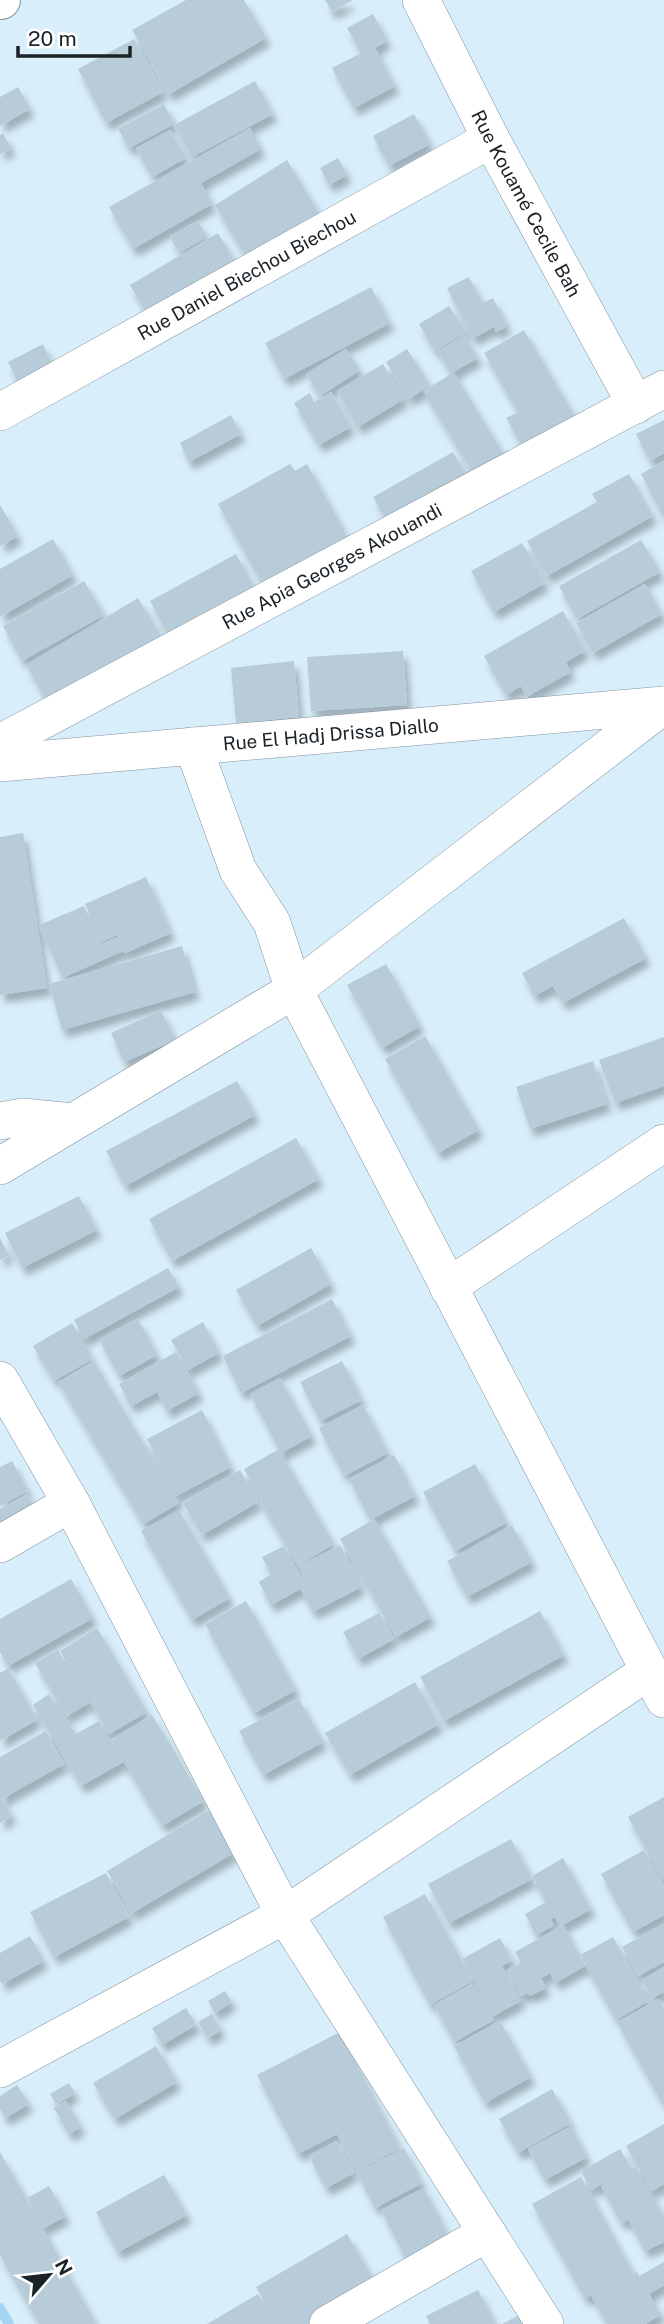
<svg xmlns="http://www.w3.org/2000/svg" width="664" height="2324" font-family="'Public Sans',sans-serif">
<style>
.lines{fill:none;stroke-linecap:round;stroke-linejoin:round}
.stream{stroke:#a4d6f4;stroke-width:10}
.building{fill:#b7ccd8;filter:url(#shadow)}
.minor-casing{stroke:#80939f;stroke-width:38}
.primary-casing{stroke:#80939f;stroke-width:40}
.minor{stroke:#fff;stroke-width:37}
.primary{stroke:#fff;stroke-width:38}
.labels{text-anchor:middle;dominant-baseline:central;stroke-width:5;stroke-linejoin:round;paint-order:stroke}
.street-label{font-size:19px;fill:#1b2227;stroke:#fff}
</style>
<defs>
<filter id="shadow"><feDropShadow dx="4.5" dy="8" stdDeviation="3.5" flood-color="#0004"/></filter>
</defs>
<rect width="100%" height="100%" fill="#d9eefb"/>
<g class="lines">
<path class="stream" d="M0,2308L9,2324"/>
</g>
<path class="building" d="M186,0H244L266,38L169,94L132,30Z
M325,0H353L332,12Z
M373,14L387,41L375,48L395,86L354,108L332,68L361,53L347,28Z
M134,39L163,92L106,123L78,69Z
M255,81L273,114L192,157L174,125Z
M18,87L30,109L0,126V97Z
M164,104L174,124L129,148L118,129Z
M414,114L430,144L389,166L373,136Z
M250,128L261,149L201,183L212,204L133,249L109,207Z
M170,130L186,158L152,177L136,148Z
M3,133L11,148L0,154V135Z
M338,158L347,175L329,185L320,168Z
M287,160L319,213L246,257L215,205Z
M198,221L207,237L179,253L170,237Z
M218,233L241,272L153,325L130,285Z
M469,277L482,303L493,298L507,326L496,332L494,327L473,338L447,288Z
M371,287L390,323L284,379L265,343Z
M449,306L466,332L435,351L419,324Z
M524,330L581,427L529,457L506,418L518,412L484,353Z
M464,335L478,358L453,372L507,459L476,478L423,391L451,374L438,351Z
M43,344L52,364L18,383L8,362Z
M346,349L360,370L320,396L306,374Z
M407,349L430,385L409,399L386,362Z
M383,364L404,399L358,427L337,391Z
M331,392L351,427L319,445L294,403L310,393L314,402Z
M231,415L241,434L189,462L180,443Z
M664,420V453L650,461L636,434Z
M453,452L473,487L393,531L373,497Z
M664,461V518L641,474Z
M290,464L295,471L307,464L353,547L268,594L218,504Z
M629,474L653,516L547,576L527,541L597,502L592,494Z
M0,505L18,536L0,546Z
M53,539L73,575L0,617V569Z
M641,540L660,572L577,619L559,586Z
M522,543L545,583L494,612L471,571Z
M236,554L258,594L171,640L150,601Z
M84,581L104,615L22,661L3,626Z
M645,584L662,614L593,653L576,623Z
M138,598L161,636L49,704L26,665Z
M563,611L585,651L566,662L571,672L526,697L521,686L506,695L484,656Z
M403,651L407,705L311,711L307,657Z
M294,661L299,717L236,723L231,668Z
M23,833L47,988L0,995V837Z
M146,877L171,933L125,953L117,935L101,942L85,904Z
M84,906L101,944L117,937L123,951L62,978L39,925Z
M624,918L646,958L563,1003L553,986L534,996L522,973Z
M182,946L195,992L62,1030L49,984Z
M386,964L420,1026L382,1048L347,985Z
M161,1010L175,1040L124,1062L111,1033Z
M425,1036L479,1130L438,1153L385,1059Z
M664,1037V1086L615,1103L599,1060Z
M593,1061L607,1104L530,1129L516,1087Z
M237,1081L255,1115L125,1186L106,1151Z
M296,1138L319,1179L172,1261L149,1219Z
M79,1196L97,1230L22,1268L5,1233Z
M0,1238L9,1255L0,1260Z
M311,1248L331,1284L257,1326L236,1290Z
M168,1268L179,1287L84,1339L74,1320Z
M332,1299L351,1336L241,1393L223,1356Z
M138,1319L157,1355L119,1376L99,1340Z
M203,1322L219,1353L188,1370L171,1340Z
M72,1323L93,1359L54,1381L33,1346Z
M176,1352L199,1393L167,1411L157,1392L131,1406L119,1384Z
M94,1361L179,1503L143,1524L58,1382Z
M342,1361L362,1400L320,1421L300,1382Z
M280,1378L312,1436L281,1453L334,1544L298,1566L260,1502L262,1501L244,1469L279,1449L250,1394Z
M363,1405L388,1453L344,1476L319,1428Z
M202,1410L231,1467L176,1496L147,1439Z
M394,1455L415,1496L370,1520L349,1479Z
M12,1461L28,1491L0,1506V1467Z
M475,1464L507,1522L455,1551L423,1492Z
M240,1470L258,1502L202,1535L183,1503Z
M27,1494L34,1507L0,1525V1509Z
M179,1510L230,1598L192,1620L141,1531Z
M374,1519L431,1617L396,1637L340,1539Z
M512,1525L532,1562L467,1597L447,1561Z
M340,1545L361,1587L313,1612L301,1590L309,1586L299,1566Z
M284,1546L306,1586L271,1605L259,1582L271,1574L262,1557Z
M71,1579L93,1618L8,1666L0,1652V1619Z
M246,1601L296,1690L254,1713L205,1624Z
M540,1611L564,1655L444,1721L420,1677Z
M379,1613L394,1639L358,1659L343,1632Z
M97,1628L147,1712L109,1734L60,1651Z
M58,1650L89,1703L67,1716L35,1663Z
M8,1668L37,1720L0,1741V1673Z
M415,1682L439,1724L350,1775L325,1733Z
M49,1694L76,1734L99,1721L123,1762L81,1786L33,1705Z
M299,1699L323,1742L263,1775L239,1731Z
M152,1715L204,1801L162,1826L111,1740Z
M46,1731L64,1764L2,1799L12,1816L0,1823V1757Z
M664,1797V1878L662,1879L628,1817Z
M209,1810L234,1853L132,1913L107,1871Z
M511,1839L532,1879L449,1923L428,1884Z
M644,1850L664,1887V1915L633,1932L601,1874Z
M563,1858L591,1909L563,1925L585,1966L555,1983L550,1973L541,1978L546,1988L530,1996L528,1993L521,1996L507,1970L521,1963L515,1952L560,1927L555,1917L550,1919L554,1925L536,1935L525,1914L546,1902L532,1876Z
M106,1873L129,1917L54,1957L30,1912Z
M425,1894L473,1981L430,2005L383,1917Z
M664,1924V1962L638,1976L622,1947Z
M30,1936L44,1961L2,1984L0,1981V1953Z
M613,1937L649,2001L616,2020L580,1955Z
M500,1938L512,1960L502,1966L521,2001L493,2016L462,1959Z
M664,1967V1992L652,1998L642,1980Z
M473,1983L494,2020L454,2042L434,2005Z
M225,1991L232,2002L215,2013L208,2001Z
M659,1999L664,2008V2106L617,2022Z
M186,2008L196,2025L162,2045L152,2028Z
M212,2014L221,2030L208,2038L198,2022Z
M500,2021L531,2077L485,2103L454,2046Z
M340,2032L400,2148L357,2171L337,2134L298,2154L257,2075Z
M156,2046L177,2082L115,2119L93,2083Z
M69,2083L75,2093L56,2104L50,2094Z
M17,2085L29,2104L5,2118L0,2109V2096Z
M552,2089L571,2123L518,2153L499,2119Z
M66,2101L81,2127L69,2134L54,2108Z
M664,2124V2184L652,2191L626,2146Z
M571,2126L587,2157L545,2180L528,2149Z
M337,2141L354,2173L326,2188L309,2156Z
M404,2148L422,2183L375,2208L357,2172Z
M620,2149L631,2168L591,2190L581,2171Z
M0,2152L96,2324H39L0,2255Z
M636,2166L664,2217V2242L645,2251L628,2219L621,2223L601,2186Z
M164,2175L187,2215L118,2252L96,2212Z
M581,2177L633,2273L637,2272L639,2276L664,2262V2285L649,2294L661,2315L645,2324H607L591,2295L585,2299L532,2204Z
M49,2186L66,2216L44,2228L27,2198Z
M424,2188L449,2237L406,2259L381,2210Z
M347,2234L377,2285L310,2324H277L256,2287Z
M478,2290L495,2324H430L426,2316Z
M258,2294L276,2324H207Z
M527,2311L534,2324H502Z"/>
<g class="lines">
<g class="minor-casing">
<g id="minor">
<path id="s1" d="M421,0L491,139L636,405"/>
<path id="s2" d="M0,412L491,139"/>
<path id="s3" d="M0,743L664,389"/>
<path d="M193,746L238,870L272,923L294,990L664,1699"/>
<path id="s4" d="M0,763L664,705"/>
<path d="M0,1121L23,1117L73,1122"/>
<path d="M0,1166L294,990L664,705"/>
<path d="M448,1287L664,1143"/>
<path d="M0,1380L71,1503L285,1915L545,2324"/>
<path d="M0,1544L71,1503"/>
<path d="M0,2069L285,1915L649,1671"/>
<path d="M328,2324L487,2233"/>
</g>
</g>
<g class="primary-casing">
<path id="primary" d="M0,0H1"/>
</g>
<use href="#minor" class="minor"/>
<use href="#primary" class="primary"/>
</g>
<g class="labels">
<g class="street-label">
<text stroke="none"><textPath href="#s1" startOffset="229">Rue Kouamé Cecile Bah</textPath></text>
<text stroke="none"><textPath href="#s2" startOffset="282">Rue Daniel Biechou Biechou</textPath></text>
<text stroke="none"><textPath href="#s3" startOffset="376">Rue Apia Georges Akouandi</textPath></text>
<text stroke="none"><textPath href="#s4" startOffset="332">Rue El Hadj Drissa Diallo</textPath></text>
</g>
</g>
<g transform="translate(49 2275) rotate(62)" stroke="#ffffff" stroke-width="5" paint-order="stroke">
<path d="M0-5L12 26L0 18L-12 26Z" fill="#1b2227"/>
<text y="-10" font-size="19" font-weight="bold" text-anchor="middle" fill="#1b2227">N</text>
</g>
<path d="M18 46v10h112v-10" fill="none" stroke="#1b2227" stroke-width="3.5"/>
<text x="28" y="46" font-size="21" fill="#1b2227" stroke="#ffffff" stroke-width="5" paint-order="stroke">20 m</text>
</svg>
